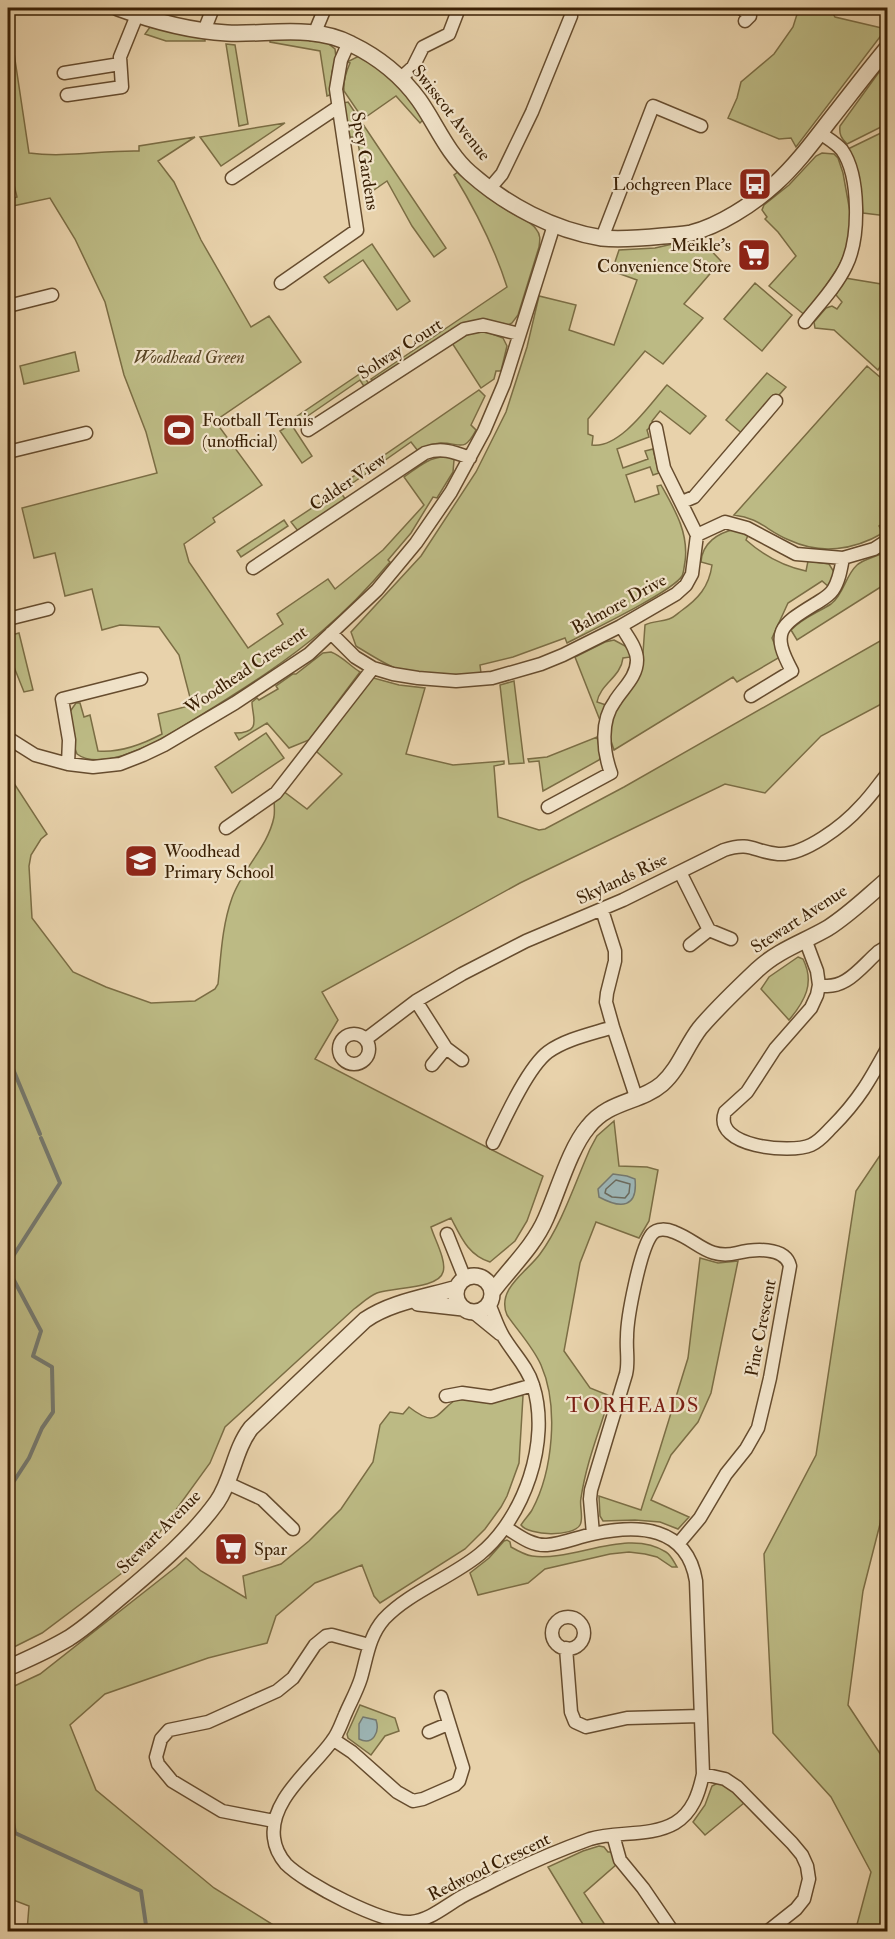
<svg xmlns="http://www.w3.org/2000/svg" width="895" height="1939" font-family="'IM FELL Double Pica',serif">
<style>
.green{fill:#bcba84;stroke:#7b6d44;stroke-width:1.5}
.water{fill:#9cb5b5;stroke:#75796f;stroke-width:1.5}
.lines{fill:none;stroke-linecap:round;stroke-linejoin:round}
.shore{stroke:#6b6a5d;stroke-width:1.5}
.stream{stroke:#75796f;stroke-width:4}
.minor-casing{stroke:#664c2e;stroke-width:15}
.tertiary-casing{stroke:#664c2e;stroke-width:18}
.minor{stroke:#f0e2c8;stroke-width:12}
.tertiary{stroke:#f0e2c8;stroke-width:15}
.labels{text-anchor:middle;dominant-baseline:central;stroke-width:4.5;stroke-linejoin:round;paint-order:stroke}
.street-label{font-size:18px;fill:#3a2005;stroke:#f0e2c8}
.poi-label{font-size:18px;fill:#3a2005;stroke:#f0e2c8;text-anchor:start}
.park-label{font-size:18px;font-style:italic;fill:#5a4625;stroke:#f0e2c8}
.quarter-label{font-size:21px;letter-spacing:1.5px;fill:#7a1f14;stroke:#f0e2c8}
</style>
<rect width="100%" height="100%" fill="#e8d2ab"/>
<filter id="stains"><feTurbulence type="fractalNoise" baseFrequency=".00333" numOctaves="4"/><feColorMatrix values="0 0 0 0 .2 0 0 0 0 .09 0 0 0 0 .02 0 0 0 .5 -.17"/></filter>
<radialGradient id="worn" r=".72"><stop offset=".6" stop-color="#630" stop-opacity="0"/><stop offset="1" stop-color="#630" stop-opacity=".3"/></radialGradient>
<path class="green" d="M799,8H830L835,17L886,29L796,147L791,138L779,139L728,118L737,98L741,82L774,54L793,27Z
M8,13L29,153C66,158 102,150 139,151V146L195,137L158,161L174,182L201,240L251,327L269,316L301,362L215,421L262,485L213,518L215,522L184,544L189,562L248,648L283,624L277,614L328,579L335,589L383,550L424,505L404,477C417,468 429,457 444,457L446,454L454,460L453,472L437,498L433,497L411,533L388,560L390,562C369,587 347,610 322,631C286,662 246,687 206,712C182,727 157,743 130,753C115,759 90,764 77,754L74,746L69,713L76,703H80L84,717L90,715L98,751C120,753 143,744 162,734L158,714L192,705L179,655L159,627L120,625L102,630L92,589L65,596L55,553L34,558L22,508L157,473L146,432L124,375L105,302L75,239L50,198L8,207V200L17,197L8,161Z
M150,27L205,39V41H166L145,34Z
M311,38L310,41L326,42L335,49L336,58L332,72L330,95L327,96L320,51L270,42V39Z
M226,44L235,45L248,124L239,126Z
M359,56C383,62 411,100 423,120L420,123L396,96L363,119L344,91C343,81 346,72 350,63L347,62Z
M887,61V124L847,144C841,138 839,134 840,126Z
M348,102L446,248L434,257L412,226L387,181L368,194L366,189L357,137H348L343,103Z
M285,123L221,166L200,137Z
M887,130V216L863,213L860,192L848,149Z
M822,153L834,154L838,158L843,173L852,223L847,248L839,266L806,316L769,286L796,256L778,232L765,219L767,217L762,210L764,205L789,185L816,156Z
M459,171C474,189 493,202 512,213C520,218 531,221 536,229C541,235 540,240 539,247L518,315L512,323L508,325H504L482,320L463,324L374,382L371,379L507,287C494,246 476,211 454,175Z
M699,238L721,261L684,304L703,318L663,364L645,351L588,419V434L593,436L592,445C620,449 651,403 667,385L706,416L690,434L660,411L652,421L655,423L647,430L649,437L617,449L623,468L648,459L645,451L653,449L659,473L653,475L650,467L626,475L635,502L659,494L657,486L661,485C675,510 689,533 685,562C684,566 684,572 682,576C672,592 588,632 567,643L565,638L513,657L480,665L481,673C462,675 414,676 397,669C383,663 369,654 356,646L351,632L421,556L476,472L506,412L527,347L539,296L576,305L569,330L614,345L637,280L612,271L619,250L655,248Z
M372,244L410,301L397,310L363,260L329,283L324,277Z
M845,278L887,285V356L878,370L834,330L815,328L814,322L826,308L832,306L837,309L842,302L836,295Z
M755,283L792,315L762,351L724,319Z
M484,331L503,338L507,346L501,371H496L494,379L481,388L452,343C463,336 471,332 484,331Z
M75,352L79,371L24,384L20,366Z
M887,365V520L879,526L883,533C854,550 821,555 789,540C767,531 760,518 734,515L867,366L880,377Z
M361,373L370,385L365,388L360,380L296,424L293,419Z
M767,373L786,387L744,435L726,420Z
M479,390L485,396L471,425L476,430C464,453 461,443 441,443C432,443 426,447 418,451L411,442L344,489L341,485Z
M291,424L312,456L302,463L280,431Z
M339,490L346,500L298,531L291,522Z
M284,520L288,526L241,557L237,551Z
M735,529L749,533L746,540C763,555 783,566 806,571L808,561L829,564L834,572L829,587L822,581L788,603L772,638L780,657L737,682L733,677L614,750L610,738L611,718L642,667L645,625C653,621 660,622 669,619C673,618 677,614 681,611C698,599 709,587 712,565L701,562C702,543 718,533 735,529Z
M887,551V583L797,640L791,630C802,618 817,613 831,604C844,594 845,576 857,565C863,559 879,556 887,551Z
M19,633L33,690L24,692L8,652V636Z
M887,637V701L821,736L765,793L725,784L520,883L322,992L338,1020L315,1059L543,1176L527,1221L515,1241L490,1262C468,1255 461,1237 451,1218L431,1227C434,1238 447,1261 443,1272C439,1289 392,1287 377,1293C369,1296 361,1304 354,1309L225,1427L210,1463L149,1547L122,1573L42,1633L8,1650V774L47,834L41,839L31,855L29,866L32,918L73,972L106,987L151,1003L195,1001L215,989L218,984C221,955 222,926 232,898C242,869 268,847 274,817C275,811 274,804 274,798L283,791L307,809L342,774L317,752L319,746L370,677L399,685L425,688L406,754L453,765L504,761V764L494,766L498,817L539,830L545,829L624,787Z
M614,640L627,647L631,657L623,658C621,677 600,684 597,702L606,705L601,723L575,657L605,642Z
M331,652C342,656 350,666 360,672L309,740L289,748L267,723L239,740L235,733C263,733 252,717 252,702L257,698L259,700L278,689L276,686L293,674H296L323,653Z
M514,681L524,763L509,764L500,685Z
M266,733L284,758L232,793L215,767Z
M597,737L601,756L599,760L543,791L539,761L529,762L528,759L547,757Z
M798,957L803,959C815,983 805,1001 789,1020L761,989L769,977Z
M614,1121L619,1166L647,1167L658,1170L649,1221L639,1238L596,1222L580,1263L564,1351L590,1388L610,1396C600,1429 586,1463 581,1498C579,1505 584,1518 580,1525C573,1537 529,1536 521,1525C524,1520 529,1515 532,1510C553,1471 559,1406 541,1365C533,1347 518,1331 507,1315C496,1289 527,1272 540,1254C562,1224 575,1183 590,1149L597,1136Z
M887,1145V1478L880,1524L863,1591L848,1705L887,1764L888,1931L855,1932L871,1872L831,1797L773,1733L764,1554L816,1455L856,1191Z
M700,1258L718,1263L738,1261L711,1393L698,1422L671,1455L651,1500L689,1517L678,1529L660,1522L635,1520L603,1521L600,1516L599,1496L641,1510L688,1358Z
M518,1394L523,1396L519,1463L507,1496L501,1507L485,1529L465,1549L380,1603L374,1596L362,1565L315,1583L276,1616L267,1643L208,1658L105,1694L70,1725L96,1790L214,1888L283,1931H27L29,1906L8,1898V1689L40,1674L176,1567L186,1558L201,1571L246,1598L243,1576L281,1564L309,1541L341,1509L373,1462L380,1425L390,1412L403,1414L409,1407C436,1428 435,1415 455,1400Z
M507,1540L510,1542L511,1547C518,1551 525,1555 532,1556C573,1562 628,1527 666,1552C671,1555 674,1562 677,1567H672L657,1557L645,1554L629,1552L610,1554L545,1569L528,1583L478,1595L470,1573L489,1558L504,1541Z
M360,1705L395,1718L399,1731L385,1736L371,1755L348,1738L347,1734Z
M716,1781L728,1786L744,1803L705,1835L693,1822L705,1805L712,1786L716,1784Z
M599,1846L604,1847L608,1852H612L617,1864L584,1893L609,1931H587L548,1867L583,1851Z"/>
<path class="water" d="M613,1174L627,1176L635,1179C638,1208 621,1209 599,1197L598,1189Z
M363,1717L376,1720C380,1732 373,1746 359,1739V1724Z"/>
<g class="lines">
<path class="shore" d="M616,1180L630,1184L629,1193L625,1198L612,1197L605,1193L606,1189Z"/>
<path class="stream" d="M8,1057L40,1134
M8,1264L60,1183L41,1138
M8,1269L41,1331L33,1356L52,1367L53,1412L42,1428L29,1458L14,1481L8,1483
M8,1796L15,1833L141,1891L147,1932"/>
<g class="minor-casing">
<path id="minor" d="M741,8L750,16L745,21
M204,31L213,8
M315,32L325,8
M64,73L120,64
M401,78L413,67L423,47L449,34L459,8
M67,95L122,87L120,57L137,15
M232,178L338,107
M490,188L502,174L532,112L571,16
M602,238L653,106L701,126
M281,283L357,230L336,89L341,60L349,42
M8,306L52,295
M805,322C819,304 836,287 846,266C860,238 860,176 842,150C836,143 827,138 820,133
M656,428L664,468L697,535
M308,430L464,329L483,325L519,334
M8,452L86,433
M682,502L694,497L776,401
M253,568L425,453C442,447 454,452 470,458
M8,619L48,609
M331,633L355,657L373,668L393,674L418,678L456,681L492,678L541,664L563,655L621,626L676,594L686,585L692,574L697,535L725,522L747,528L796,554L843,558L874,549L888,540
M751,696L792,671C771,632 779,626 815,604C821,600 828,597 833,590C839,581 841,569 843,558
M8,738L35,755L68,764L93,767L120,764L143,755L164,745L235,703L309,654L377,590L416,543L451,492L484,431L504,384L554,225
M68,764L69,740L62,699L141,679
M548,807L611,773C603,751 600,721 615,701C623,688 637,677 637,660C637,648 627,636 621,626
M226,828L276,793L373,668
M680,872L709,930
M602,910L615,951V961L607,993L606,1002L613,1027L636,1097
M805,939L817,971L819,985L817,995L811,1008L775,1049L747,1092L725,1112C712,1147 791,1154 811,1145C820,1141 826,1133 832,1127C859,1100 870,1080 888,1047
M690,945L709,930L731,939
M819,985C845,991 860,968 878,952L883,949L888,948
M416,1001L446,1048L462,1060
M339 1049a15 15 0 1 1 30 0a15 15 0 1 1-30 0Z
M366,1039L416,1001L462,974L526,941L623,900L724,850C751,841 754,852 778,854C804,856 844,825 861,806C871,796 879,784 888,773
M432,1065L446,1048
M493,1143C504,1120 528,1067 548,1052C566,1039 591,1034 613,1027
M447,1234L465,1279
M489,1304C494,1315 497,1326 503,1336C513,1353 527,1366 533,1385C551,1441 524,1518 480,1554C451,1578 409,1592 384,1619C369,1636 367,1657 361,1678C357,1691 350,1703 345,1715C341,1724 338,1734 332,1741C312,1769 269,1800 274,1838C275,1847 280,1857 286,1864C306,1884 383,1924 411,1922C429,1920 443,1908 458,1899C466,1894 475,1890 483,1886C517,1868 554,1852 590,1839C616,1831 651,1837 675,1823C693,1812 699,1793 703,1774L696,1581C687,1526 638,1524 593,1534C578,1537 562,1544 547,1545C531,1546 518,1535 505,1527
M473,1312L500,1334
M446,1396L462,1393L491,1397L533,1385
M227,1483L262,1499L293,1529
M593,1534L590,1499L591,1490L626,1374C629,1362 626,1350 627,1337C627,1318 640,1249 652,1234C657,1228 667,1229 674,1232C698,1241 708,1260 737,1253C753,1249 785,1246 790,1266L770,1378L758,1428L746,1449L726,1474L700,1518L679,1543
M552 1633a16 16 0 1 1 32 0a16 16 0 1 1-32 0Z
M566,1648L571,1712L575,1722L586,1727L627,1718L700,1716
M429,1732L448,1724
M334,1740L352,1752L397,1792L413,1801L423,1799L455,1785L459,1781L463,1768L441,1697
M703,1774L725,1779L737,1787L792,1843L802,1855L807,1866L809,1879L804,1899L796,1909L767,1932
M274,1821L222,1811L172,1781L158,1764L156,1757L161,1739L169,1730L208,1722L277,1691L293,1678L315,1645L326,1636L332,1635L369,1645
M613,1835L620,1860L643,1888L673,1932"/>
</g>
<g class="tertiary-casing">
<path id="tertiary" d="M118,8C153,21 189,31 227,33C268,35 313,24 351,44C378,57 401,75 419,100C436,124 447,153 470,173C506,205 553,230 602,238C621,240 643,238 663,236C672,235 682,235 691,233C719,226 753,204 775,184C796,165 813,142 830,120C849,96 868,71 888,47
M456 1294a18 18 0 1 1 36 0a18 18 0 1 1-36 0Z
M493,1291C511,1267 534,1246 546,1218C558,1191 570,1148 588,1127C609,1100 640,1103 662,1084C679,1069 686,1046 700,1028C717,1008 738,988 757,970C778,950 804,942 828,928C850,914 868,896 888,879
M418,1303L463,1308
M8,1668C28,1659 49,1650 69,1638C88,1626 105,1610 123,1595C156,1567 191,1538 217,1502C233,1479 234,1450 251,1428L365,1320C391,1302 427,1297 457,1288"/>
</g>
<use href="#minor" class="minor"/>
<use href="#tertiary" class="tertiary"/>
</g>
<defs>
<g id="bus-square" transform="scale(1.725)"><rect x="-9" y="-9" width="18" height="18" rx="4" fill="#8f2418" stroke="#f0e2c8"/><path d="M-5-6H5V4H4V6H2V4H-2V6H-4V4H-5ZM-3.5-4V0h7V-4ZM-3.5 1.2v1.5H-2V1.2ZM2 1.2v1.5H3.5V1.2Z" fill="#fff"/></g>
<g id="supermarket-square" transform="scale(1.725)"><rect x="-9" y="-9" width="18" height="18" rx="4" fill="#8f2418" stroke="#f0e2c8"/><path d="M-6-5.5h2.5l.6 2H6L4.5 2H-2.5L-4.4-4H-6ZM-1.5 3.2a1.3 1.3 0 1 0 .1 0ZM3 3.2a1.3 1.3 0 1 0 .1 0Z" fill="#fff"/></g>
<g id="stadium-square" transform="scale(1.725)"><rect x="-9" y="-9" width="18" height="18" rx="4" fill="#8f2418" stroke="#f0e2c8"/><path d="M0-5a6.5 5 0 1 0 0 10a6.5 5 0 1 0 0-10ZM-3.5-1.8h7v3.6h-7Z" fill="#fff"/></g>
<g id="school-square" transform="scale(1.725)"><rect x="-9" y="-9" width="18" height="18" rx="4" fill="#8f2418" stroke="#f0e2c8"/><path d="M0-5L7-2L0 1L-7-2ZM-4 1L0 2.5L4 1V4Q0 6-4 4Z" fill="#fff"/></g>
</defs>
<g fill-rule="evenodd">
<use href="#bus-square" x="755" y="184"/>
<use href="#supermarket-square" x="754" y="255"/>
<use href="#stadium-square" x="179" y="430"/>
<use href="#school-square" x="141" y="861"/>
<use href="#supermarket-square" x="231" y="1549"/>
</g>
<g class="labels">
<g class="street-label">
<text transform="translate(451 113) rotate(52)">Swisscot Avenue</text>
<text transform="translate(365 161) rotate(81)">Spey Gardens</text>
<text transform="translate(400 349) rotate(-33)">Solway Court</text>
<text transform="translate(348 482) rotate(-34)">Calder View</text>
<text transform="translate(619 604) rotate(-29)">Balmore Drive</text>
<text transform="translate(246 670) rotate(-34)">Woodhead Crescent</text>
<text transform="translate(622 879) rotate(-25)">Skylands Rise</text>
<text transform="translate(799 919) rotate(-33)">Stewart Avenue</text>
<text transform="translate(761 1328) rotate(-79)">Pine Crescent</text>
<text transform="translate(159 1532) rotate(-45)">Stewart Avenue</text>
<text transform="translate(489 1867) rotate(-26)">Redwood Crescent</text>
</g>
<g class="poi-label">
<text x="732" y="184" text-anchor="end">Lochgreen Place</text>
<text x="731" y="245" text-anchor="end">Meikle's<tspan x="731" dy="21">Convenience Store</tspan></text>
<text x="202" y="420">Football Tennis<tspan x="202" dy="21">(unofficial)</tspan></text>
<text x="164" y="851">Woodhead<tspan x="164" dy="21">Primary School</tspan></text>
<text x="254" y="1549">Spar</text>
</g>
<g class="park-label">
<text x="189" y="357">Woodhead Green</text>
</g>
<g class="quarter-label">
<text x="633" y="1405">TORHEADS</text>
</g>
</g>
<rect width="895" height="1939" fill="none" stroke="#e8d2ab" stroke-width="30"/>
<rect x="9" y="9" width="877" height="1921" fill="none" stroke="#3a2005" stroke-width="3"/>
<rect x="15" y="15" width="865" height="1909" fill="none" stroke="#3a2005" stroke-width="1.5"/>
<rect width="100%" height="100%" filter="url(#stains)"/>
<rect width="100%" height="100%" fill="url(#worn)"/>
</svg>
